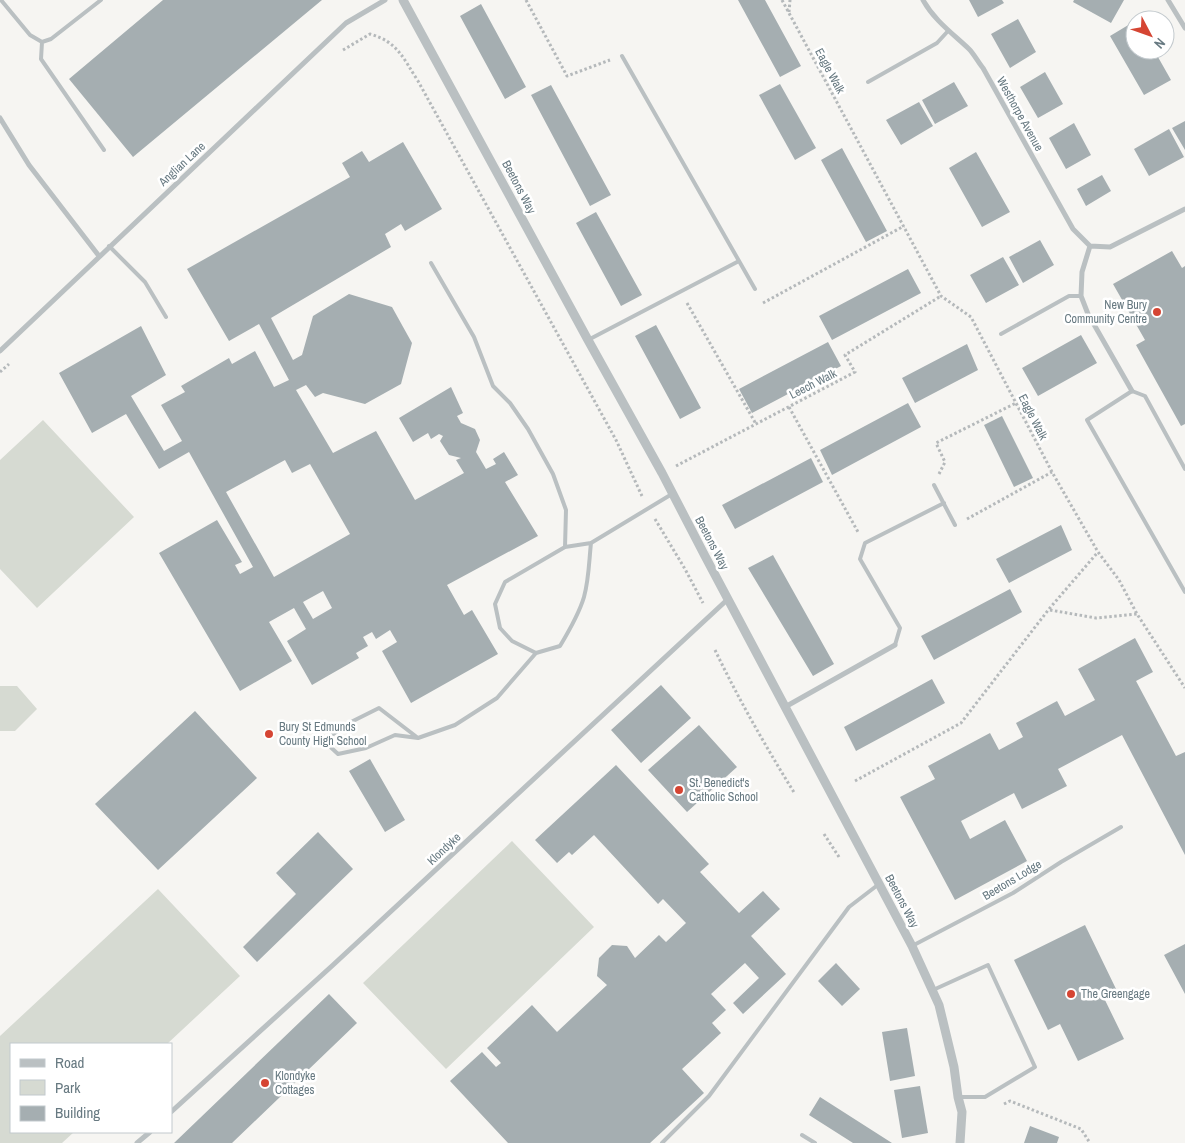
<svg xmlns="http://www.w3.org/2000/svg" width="1185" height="1143" font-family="'Archivo Narrow',sans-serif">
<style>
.green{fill:#d6dad2}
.building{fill:#a5aeb1;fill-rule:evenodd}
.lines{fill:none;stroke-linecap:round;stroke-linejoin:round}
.path{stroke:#b5b9bb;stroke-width:3;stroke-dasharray:2.5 2.5;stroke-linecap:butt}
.service{stroke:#bac0c2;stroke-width:4}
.minor{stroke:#bac0c2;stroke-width:5}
.tertiary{stroke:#bac0c2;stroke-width:9}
.poi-dot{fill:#d54533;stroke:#fff;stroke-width:2}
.labels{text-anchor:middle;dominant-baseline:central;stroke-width:5;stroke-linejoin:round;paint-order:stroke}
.street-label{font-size:12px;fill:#677981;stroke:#fff}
.poi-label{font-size:12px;fill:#677981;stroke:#fff;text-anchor:start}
</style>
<rect width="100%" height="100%" fill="#f6f5f2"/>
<path class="green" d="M43,420L134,517L37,608L0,569V460Z
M0,686H17L37,709L15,731H0Z
M512,841L594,927L446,1069L363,983Z
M158,889L240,976L167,1044H11V1132H74L62,1143H0V1036Z"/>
<path class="building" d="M163,0H322L133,157L69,79Z
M738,0H765L801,66L780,77Z
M969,0H1002L1004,3L978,17Z
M1074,0H1124L1111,23L1073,2Z
M481,4L526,87L505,99L460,16Z
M1018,19L1036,52L1010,68L991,34Z
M1135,21V50H1154L1171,80L1144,95L1110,36Z
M1045,72L1063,104L1038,118L1020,87Z
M954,82L968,106L935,124L922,100Z
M780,84L816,148L795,160L759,95Z
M551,85L611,195L590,206L531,95Z
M919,102L933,126L901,145L886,120Z
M1185,121V150L1172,128Z
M1074,123L1091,155L1066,169L1049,138Z
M1169,129L1184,157L1149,176L1134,149Z
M403,142L442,209L405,231L401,224L385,234L391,247L271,318L293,360L302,355L313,316L349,294L392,307L412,343L401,384L365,404L323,393L315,397L306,385L296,390L333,453L376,431L415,500L464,473L456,460L461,458L449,455L440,441L443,436L439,434L431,439L428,433L413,442L399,418L451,387L463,413L457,416L461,423L475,429L480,440L476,452L486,469L496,464L493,459L504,452L518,475L505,482L538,536L447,585L464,615L472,610L498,654L411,703L382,651L397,642L390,630L376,639L372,632L363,637L368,646L356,653L359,658L312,685L287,641L306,629L294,608L269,622L292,661L240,691L159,553L217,520L242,562L235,565L240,574L253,567L189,452L159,469L126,414L92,433L59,373L141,326L166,375L131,396L164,451L182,441L161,405L185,392L181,386L229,358L232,364L255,351L274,387L289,380L259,324L229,341L187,269L350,177L342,163L362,151L369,162ZM285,460L292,473L310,464L350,534L274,577L226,492ZM323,591L332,608L313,619L303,602Z
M842,148L887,231L866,242L821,160Z
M976,152L1010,212L982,227L949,168Z
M1102,175L1111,191L1086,206L1077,189Z
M596,212L642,295L621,306L576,223Z
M1040,240L1054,265L1023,283L1009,257Z
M1172,251L1182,268L1185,266V424L1181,426L1136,345L1145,340L1113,284Z
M1003,257L1019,285L986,303L970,275Z
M908,269L921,293L832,340L819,316Z
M656,325L701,408L680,419L635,336Z
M1081,335L1097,363L1038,396L1022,368Z
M828,342L841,366L752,413L739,389Z
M967,344L978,370L915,403L902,378Z
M908,403L921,427L832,475L820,450Z
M1002,416L1033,478L1014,487L984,425Z
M811,458L823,482L735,529L722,505Z
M1061,525L1072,550L1009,583L996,559Z
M773,555L834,664L813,676L748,568Z
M1010,589L1022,612L934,660L921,636Z
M1135,638L1153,672L1136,681L1176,756L1185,752V855L1122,735L1058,769L1067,786L1022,809L1014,793L961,821L970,839L1005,820L1027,861L955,900L900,797L935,779L928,766L990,733L999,750L1023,737L1016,723L1057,701L1065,716L1095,700L1078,669Z
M932,679L945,703L856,751L844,727Z
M661,685L691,718L641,763L611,730Z
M195,711L257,778L158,870L95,804Z
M699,725L737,767L687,812L648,770Z
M370,759L405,820L385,832L349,771Z
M616,765L709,864L700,872L739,913L763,891L780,909L751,936L786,974L743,1014L733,1003L759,978L745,963L711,994L726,1010L712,1023L721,1033L682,1069L704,1093L650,1143H508L450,1081L482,1052L496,1067L501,1063L487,1048L532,1005L557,1032L607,985L597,976L599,958L612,945L627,946L635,958L659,935L666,942L686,923L663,899L658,904L594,835L572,855L569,852L557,863L535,840Z
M318,832L353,869L257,962L243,947L296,894L276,873Z
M1085,925L1117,991L1104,998L1124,1039L1078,1061L1060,1024L1048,1030L1014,960Z
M1185,944V994L1164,955Z
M836,963L860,989L842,1006L818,981Z
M329,994L357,1023L232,1143H174Z
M907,1028L915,1076L890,1081L882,1032Z
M920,1086L928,1133L902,1138L894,1090Z
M820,1097L892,1143H853L809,1115Z
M1030,1126L1059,1137L1057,1143H1024Z"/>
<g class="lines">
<path class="path" d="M526,0L567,76L610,60
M782,0L941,296L971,317L1052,472L1098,552L1119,580L1137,614L1185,688
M789,12L790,0
M343,50L370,34C398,42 403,58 418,81L616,440L642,496
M687,303L756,424
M763,303L904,226
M0,372L9,364
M789,407L858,532
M676,466L855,372L845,355L941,296
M939,474L945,462L936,443L1016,403
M655,519L685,569L703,603
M967,519L1052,472
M1050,610L1096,618L1137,614
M715,650C739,700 766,747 795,794
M855,781L961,723L1049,609L1098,552
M824,834L839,857
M1004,1104L1010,1101L1081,1129L1090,1143"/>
<path class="service" d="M1,0L30,35L42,42L51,39L101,0
M42,42L41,59L104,150
M622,56L755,289
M868,82L937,43L948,31
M109,246L145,282L166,317
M431,263L474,337L493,386L510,403L528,429L553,474L566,510L565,547
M1001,334L1069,296H1081
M588,340L739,261
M1185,469L1145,396L1132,391L1087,420L1185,592
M934,485L955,525
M591,543C589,561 589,579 584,597C579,614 569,631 560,646L536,653L512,641L500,628L495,604L505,582L565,547L591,543L672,494
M895,645L900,628L860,559L865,543L944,503
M418,738L379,708L347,724L324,741L338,754L366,748L395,735L418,738L455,725L497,698L536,653
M912,946L1013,893L1061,862L1121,827
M933,990L988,965L1035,1067L985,1097H958
M802,1135L815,1143
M662,1143L709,1096L849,907L879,884"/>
<path class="minor" d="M923,0C934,20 952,33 969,49C974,54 978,62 983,68L1073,229L1090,246L1110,247L1185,209
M1168,0L1185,28
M0,118L29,165L99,256
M1090,246L1082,272L1081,296L1088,314L1132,391
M0,351L346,23L385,0
M785,707L895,645
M171,1112L333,965L728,599
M137,1143L150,1132"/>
<path class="tertiary" d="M403,0L588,340L662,473L705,556L912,946L939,1005L954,1067L958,1097L962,1112L960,1143"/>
</g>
<g class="poi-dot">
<circle cx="1157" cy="312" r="5"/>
<circle cx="269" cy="734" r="5"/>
<circle cx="679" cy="790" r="5"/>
<circle cx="1071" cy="994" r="5"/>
<circle cx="265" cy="1083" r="5"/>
</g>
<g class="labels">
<g class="street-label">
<text transform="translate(830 71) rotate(62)">Eagle Walk</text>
<text transform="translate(1020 114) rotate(61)">Westhorpe Avenue</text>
<text transform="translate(182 164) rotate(-43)">Anglian Lane</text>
<text transform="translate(519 187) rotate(62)">Beetons Way</text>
<text transform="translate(813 384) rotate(-27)">Leech Walk</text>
<text transform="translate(1033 417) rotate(63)">Eagle Walk</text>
<text transform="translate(712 543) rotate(62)">Beetons Way</text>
<text transform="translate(444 849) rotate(-43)">Klondyke</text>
<text transform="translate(1012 880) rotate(-31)">Beetons Lodge</text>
<text transform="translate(902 901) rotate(62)">Beetons Way</text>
</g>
<g class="poi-label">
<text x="1147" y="305" text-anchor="end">New Bury<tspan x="1147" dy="14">Community Centre</tspan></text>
<text x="279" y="727">Bury St Edmunds<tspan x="279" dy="14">County High School</tspan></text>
<text x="689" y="783">St. Benedict's<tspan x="689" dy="14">Catholic School</tspan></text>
<text x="1081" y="994">The Greengage</text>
<text x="275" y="1076">Klondyke<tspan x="275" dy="14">Cottages</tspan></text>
</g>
</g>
<rect x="10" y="1043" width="162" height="90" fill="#ffffff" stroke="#c2c9cd"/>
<rect x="20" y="1059" width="25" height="8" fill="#bac0c2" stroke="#c2c9cd"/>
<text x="55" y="1068" font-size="15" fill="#677981">Road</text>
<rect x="20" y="1080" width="25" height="15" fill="#d6dad2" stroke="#c2c9cd"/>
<text x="55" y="1093" font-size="15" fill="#677981">Park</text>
<rect x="20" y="1106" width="25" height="15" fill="#a5aeb1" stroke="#c2c9cd"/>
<text x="55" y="1118" font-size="15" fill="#677981">Building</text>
<g transform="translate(1150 35) rotate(131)"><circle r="24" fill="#ffffff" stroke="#c2c9cd"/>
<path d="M0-4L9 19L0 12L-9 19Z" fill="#d54533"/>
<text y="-8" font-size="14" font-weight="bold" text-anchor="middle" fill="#677981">N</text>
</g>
</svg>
